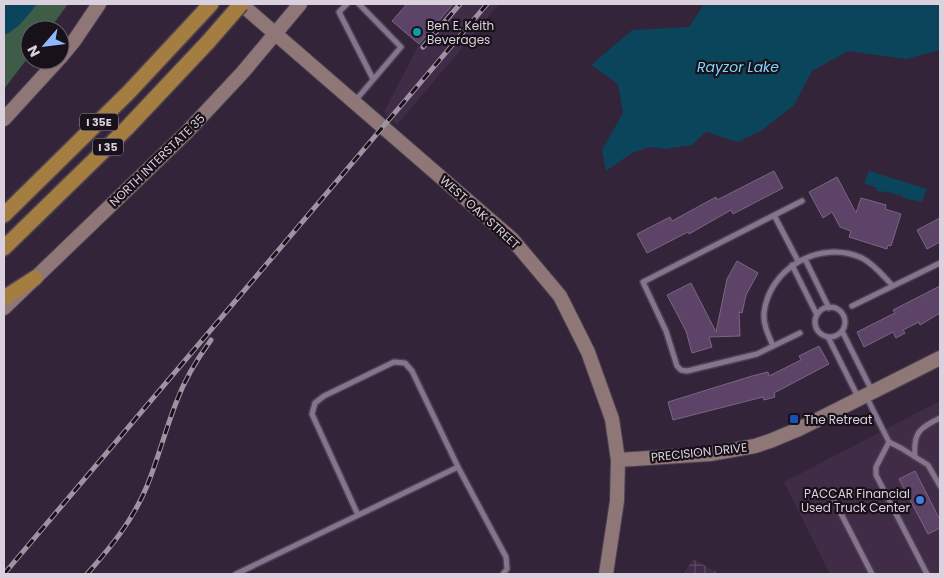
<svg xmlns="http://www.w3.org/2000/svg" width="944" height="578" font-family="Poppins,sans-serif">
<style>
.built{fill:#402c47}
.industrial{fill:url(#industrial-grid)}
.grass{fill:#3e5c47}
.water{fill:#0a455b}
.building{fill:#5d4368;stroke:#786780}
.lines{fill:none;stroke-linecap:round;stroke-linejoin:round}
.lane-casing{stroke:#4d4052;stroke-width:8}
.secondary-casing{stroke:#4d4052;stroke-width:16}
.highway-casing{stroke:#4d4052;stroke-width:18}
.lane{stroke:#86748e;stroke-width:5}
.secondary{stroke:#8f7777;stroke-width:14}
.highway{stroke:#a47e40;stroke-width:15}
.rail-casing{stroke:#9f92a3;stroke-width:5}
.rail{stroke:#18111a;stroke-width:3;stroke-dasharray:9;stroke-linecap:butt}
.highway-bridge-casing{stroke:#4d4052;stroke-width:18;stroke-linecap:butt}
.highway-bridge{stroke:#a47e40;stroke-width:15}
.culture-dot{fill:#0f9aa8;stroke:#18111a;stroke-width:2}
.transit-dot{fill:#1a4fb4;stroke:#18111a;stroke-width:2}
.shop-dot{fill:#3f7fe0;stroke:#18111a;stroke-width:2}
.labels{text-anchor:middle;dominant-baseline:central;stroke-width:4.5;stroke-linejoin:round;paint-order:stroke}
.shield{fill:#18111a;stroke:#a097a3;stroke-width:1}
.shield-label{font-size:11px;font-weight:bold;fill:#dad0de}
.poi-label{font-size:12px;fill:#dad0de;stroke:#18111a;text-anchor:start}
.street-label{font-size:12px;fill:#dad0de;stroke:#18111a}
.water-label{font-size:14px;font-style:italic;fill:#80d4fa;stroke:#18111a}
</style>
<defs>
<pattern id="industrial-grid" width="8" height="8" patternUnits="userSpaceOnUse" patternTransform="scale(1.25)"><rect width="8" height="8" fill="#402c47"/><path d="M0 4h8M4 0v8" fill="none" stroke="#5b4a61"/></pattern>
</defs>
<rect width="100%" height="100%" fill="#34243a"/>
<path class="built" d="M453,4H499L397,125L384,112L419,44Z
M940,401V574H830L784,482Z"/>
<path class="industrial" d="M693,559L720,574H684Z"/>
<path class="grass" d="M4,4H68L49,30H30V55L4,89Z"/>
<path class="water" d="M4,4H37C28,15 18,30 4,35Z
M704,4H940V50L906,59L848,51L812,71L794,105L761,131L737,142L706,132L692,145L665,149L650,147L632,153L606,171L602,150L623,113L618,84L591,65L632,30L689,27Z
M869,171L927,189L922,202L903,198L902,196L884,191L883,193L876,190L877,188L864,183Z"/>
<path class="building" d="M407,4H453L419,44L392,21Z
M774,171L783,188L733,214L731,210L689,234L688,232L647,253L637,234L670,217L672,221L716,197L717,200Z
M837,177L856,213L861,198L886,205L885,209L901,214L891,246L888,245L887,249L849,237L851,231L840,227L832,212L823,218L809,192Z
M940,218V242L927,249L917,230Z
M737,261L758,273L746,295L742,313L739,312L740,336L709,337L712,347L692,353L686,331L667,295L691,283L716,332L727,279Z
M940,286V313L920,325L919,322L903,330L905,333L896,338L893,332L864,347L857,332L895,313L893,310Z
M819,346L829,364L774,393L775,397L764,400L763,397L673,420L668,402L752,376L768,372L769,376L801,360L799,356Z
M915,471L940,520V528L928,534L899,479Z"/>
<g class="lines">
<g class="lane-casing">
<path id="lane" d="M347,4L339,12L373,79
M355,101L401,47L359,4
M774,215L798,261
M805,259L829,308
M792,265L817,315
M852,306L940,263
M815 322a15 15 0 1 1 30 0a15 15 0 1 1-30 0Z
M842,331L872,391
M800,333L757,354L687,371L681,370L677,366L666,331L643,282L802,201
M828,337L858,397
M773,346C769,336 763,325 764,313C769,268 820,239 862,258C874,264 884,277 893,286
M866,396L889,442L901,448L928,465L940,486
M889,442L876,467V475L927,574
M915,457C913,433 919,428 940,418
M834,500L872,574
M358,515L312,414L315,403L324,396L394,362L405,363L412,371L458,467L506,557L507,569L503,574
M236,574L458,467"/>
</g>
<g class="secondary-casing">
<path id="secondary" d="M241,4L512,239L560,296L588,352L612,419L618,460L617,501L606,574
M60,58L74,41L99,4
M4,119L58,60
M4,308L186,133L243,72L300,4
M618,460L710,454L755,446L770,441L799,429L940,358"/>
</g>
<g class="highway-casing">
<path id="highway" d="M4,215L129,92L211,4
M4,248L126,129L208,42
M4,298L35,278"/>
</g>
<use href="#lane" class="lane"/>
<use href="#secondary" class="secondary"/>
<use href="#highway" class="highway"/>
<g class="rail-casing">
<path id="rail" d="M423,47L460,4
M4,574L487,4
M87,574C111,547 133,520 147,486C158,459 165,431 176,403C184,381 197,359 211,340"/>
</g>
<use href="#rail" class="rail"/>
<g class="highway-bridge-casing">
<path id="highway-bridge" d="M208,42L241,4"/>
</g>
<use href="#highway-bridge" class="highway-bridge"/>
</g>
<circle class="culture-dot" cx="417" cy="32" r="5"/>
<rect class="transit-dot" x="789" y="414" width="10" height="10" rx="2.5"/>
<circle class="shop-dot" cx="920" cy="500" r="5"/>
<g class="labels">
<g class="shield">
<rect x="80" y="113.5" width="38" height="17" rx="4"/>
<rect x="93" y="138.5" width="30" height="17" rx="4"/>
</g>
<g class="shield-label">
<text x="99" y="122">I 35E</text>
<text x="108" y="147">I 35</text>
</g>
<g class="poi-label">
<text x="427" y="25">Ben E. Keith<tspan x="427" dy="14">Beverages</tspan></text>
<text x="804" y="419">The Retreat</text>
<text x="910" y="493" text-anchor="end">PACCAR Financial<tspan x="910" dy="14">Used Truck Center</tspan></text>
</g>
<g class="street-label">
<text transform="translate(157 160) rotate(-44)">NORTH INTERSTATE 35</text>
<text transform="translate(480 212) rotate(42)">WEST OAK STREET</text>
<text transform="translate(699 452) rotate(-6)">PRECISION DRIVE</text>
</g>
<g class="water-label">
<text x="738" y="67">Rayzor Lake</text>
</g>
</g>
<rect width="944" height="578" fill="none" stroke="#dad0de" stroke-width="10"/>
<g transform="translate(45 45) rotate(242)"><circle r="24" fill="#18111a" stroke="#665d68"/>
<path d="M0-4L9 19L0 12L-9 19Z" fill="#8fb8fd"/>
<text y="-8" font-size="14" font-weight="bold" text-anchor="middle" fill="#dad0de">N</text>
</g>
</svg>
